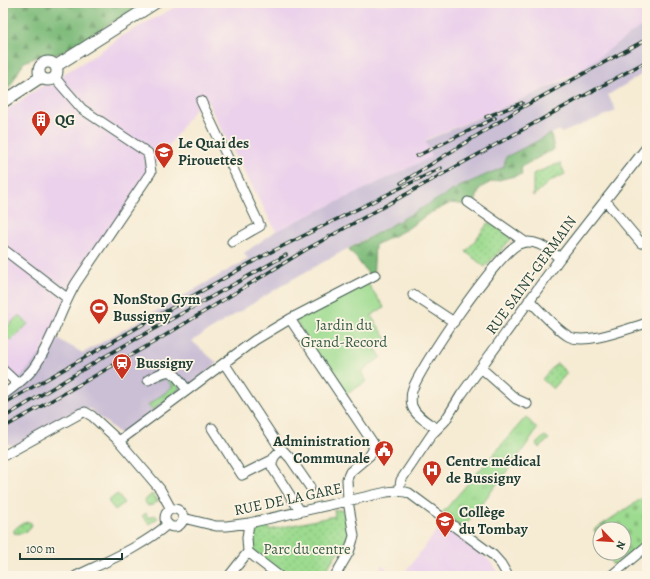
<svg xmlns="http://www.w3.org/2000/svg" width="650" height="579" font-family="Alegreya,serif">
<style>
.built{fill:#ebd1eb}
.industrial{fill:#cbbfd5}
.grass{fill:url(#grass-tufts);stroke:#5e8c62}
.forest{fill:url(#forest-firs);stroke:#4e7c57}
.cemetery{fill:url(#cemetery-stones);stroke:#5e8c62}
.park{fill:url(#park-dots);stroke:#5e8c62}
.garden{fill:#9ddb90;stroke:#5e8c62}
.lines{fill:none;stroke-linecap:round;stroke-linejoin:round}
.minor-casing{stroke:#3f574c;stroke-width:11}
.major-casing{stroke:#3f574c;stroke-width:13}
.minor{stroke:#fff;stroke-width:9}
.major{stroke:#fff;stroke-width:11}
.rail-casing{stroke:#1f3d34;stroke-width:3.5}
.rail{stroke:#fcf5e5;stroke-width:2;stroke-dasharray:6;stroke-linecap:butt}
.labels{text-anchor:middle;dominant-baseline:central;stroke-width:3.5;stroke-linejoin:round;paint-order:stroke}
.poi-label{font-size:15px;font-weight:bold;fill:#1f3d34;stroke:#fcf5e5;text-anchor:start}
.street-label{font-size:15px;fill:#1f3d34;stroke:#fcf5e5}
.park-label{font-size:15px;fill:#385d46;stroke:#fcf5e5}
</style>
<defs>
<pattern id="grass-tufts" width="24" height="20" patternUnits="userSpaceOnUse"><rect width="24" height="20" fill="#9ddb90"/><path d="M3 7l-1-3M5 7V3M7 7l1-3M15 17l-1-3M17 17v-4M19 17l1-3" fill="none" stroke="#87bd7d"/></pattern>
<pattern id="forest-firs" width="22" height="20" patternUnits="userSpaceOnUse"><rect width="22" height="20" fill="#7ebb7a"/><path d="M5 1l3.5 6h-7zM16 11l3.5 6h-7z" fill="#679965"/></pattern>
<pattern id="cemetery-stones" width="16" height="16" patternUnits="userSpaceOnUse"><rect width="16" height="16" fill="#9ddb90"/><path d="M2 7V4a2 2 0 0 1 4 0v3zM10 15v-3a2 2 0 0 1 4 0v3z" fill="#87bd7d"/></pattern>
<pattern id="park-dots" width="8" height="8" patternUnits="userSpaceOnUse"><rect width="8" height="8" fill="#9ddb90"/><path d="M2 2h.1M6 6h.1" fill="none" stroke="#87bd7d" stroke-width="1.8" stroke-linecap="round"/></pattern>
</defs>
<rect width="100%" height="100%" fill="#fcf5e5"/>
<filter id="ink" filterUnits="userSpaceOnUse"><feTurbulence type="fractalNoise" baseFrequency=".025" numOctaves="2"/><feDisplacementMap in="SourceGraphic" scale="8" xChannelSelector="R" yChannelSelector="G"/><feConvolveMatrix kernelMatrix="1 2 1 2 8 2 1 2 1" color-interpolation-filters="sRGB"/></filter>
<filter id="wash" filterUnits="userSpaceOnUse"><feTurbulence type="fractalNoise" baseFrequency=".012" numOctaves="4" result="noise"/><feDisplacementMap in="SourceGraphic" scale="16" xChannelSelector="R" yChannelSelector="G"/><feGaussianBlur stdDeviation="0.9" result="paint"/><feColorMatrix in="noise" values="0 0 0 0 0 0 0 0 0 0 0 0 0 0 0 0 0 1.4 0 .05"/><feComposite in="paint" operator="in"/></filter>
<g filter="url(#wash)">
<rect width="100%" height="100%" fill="#f6ebd3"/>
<path class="built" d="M183,3H360V4L647,3V36L540,91L425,140L433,157L276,231L204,96L109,230L21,387L3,368V112L43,85L51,86L62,75L95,55L120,37Z
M441,525L489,560L502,576H402Z
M382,565L394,576H374Z"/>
<path class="industrial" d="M647,22V71L608,95L616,111L561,133L559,130L506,157L504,167L461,186L291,280L192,341L217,363L126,439L90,409L71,413L15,446L3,443V399L54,337L83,353L248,259L244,253L276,231L432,157L425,141L570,78Z"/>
<path class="grass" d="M169,375L179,385V389L152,410L148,405L173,387L166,378L155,382L154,381Z
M526,417L537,429L520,454L463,528L443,512Z
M117,494L124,503L115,510L108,501Z
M152,494L158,501L153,505L148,506L144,501Z
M146,513L148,518L155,515L158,518L149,524L142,516Z"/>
<path class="forest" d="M3,3H144L59,54L42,55L24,62L9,88L3,92Z
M551,134L554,149L521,167L522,174L491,182L480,188L474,206L451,203L428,214L407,229L375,245L373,280L349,249L461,186L504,167L506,157Z"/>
<path class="cemetery" d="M647,495V541L613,565L606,553H624V529H600V539L594,530Z"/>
<path class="park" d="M560,163L565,174L550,181L533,196V174Z
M489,222L512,238L485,267L466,252Z
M557,363L567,373L553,389L542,379Z
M545,436L549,439L539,448L536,444Z
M334,510H343L348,514L351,535L343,553L339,550L322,576H285L250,549L252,531L268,524L269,530L335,516Z
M30,522L32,524C30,531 21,535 14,533V530C18,525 24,522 30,522Z"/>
<path class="garden" d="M366,281L384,307L371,316L387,339L375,348L381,357L361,372L367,381L345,395L295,320Z
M19,315L28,324L11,341L3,333V331Z"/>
</g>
<g filter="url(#ink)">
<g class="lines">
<g class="minor-casing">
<path id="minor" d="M201,101L260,226L232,242
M605,200L641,243L647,240
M468,202L525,242
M3,249L67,298
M413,295L454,322
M529,300C540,311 556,329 568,336C585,346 629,328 647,323
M290,319L373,443V450L370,455L350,472L347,479L348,501L354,536L349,552L335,576
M224,363L278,445L290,458L310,487
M481,368L516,399L527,404
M3,370L18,384
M148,380C172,366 172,370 187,390
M3,395C14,387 25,379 33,369C52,343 60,310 76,283L151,172L148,153L82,109L55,78
M212,428L242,475L272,460
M437,429C429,423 416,417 412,406C411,403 411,395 412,391C419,368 498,252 519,244C534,237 548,249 560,258
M119,441L255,340L290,319L375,275
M282,450C274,455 272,459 272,467L300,511
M3,456L81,413L85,412L92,416L119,441L160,489L171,509
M399,491L401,480L432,434L445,421L461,395L560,258L647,147
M165 518a9 9 0 1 1 18 0a9 9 0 1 1-18 0Z
M183,518L216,526H227L249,523L387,492C395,491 401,490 409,493L493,555L501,564L508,576
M248,552L279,576
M248,552L247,538L249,523
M76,576C107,561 142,547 168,524
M229,576L248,552
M611,576L647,546"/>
</g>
<g class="major-casing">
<path id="major" d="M39 71a9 9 0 1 1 18 0a9 9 0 1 1-18 0Z
M56,66L155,3
M3,102L41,77"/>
</g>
<use href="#minor" class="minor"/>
<use href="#major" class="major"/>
<g class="rail-casing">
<path id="rail" d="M486,117L522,103
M417,156L495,118
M401,183L521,108L647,39
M3,404L263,256L317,229L441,168
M3,418L102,358L286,255
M3,428L156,341L307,249L647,61"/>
</g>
<use href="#rail" class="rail"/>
</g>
</g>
<defs>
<g id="building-pin" transform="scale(1)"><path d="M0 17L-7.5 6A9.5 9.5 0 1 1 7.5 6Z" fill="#c8321e" stroke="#fcf5e5"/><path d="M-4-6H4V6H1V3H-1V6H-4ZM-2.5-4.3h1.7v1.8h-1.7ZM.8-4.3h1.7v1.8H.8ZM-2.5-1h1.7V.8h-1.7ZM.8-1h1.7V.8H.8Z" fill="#fff"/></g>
<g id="school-pin" transform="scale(1)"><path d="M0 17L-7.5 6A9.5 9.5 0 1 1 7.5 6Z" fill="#c8321e" stroke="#fcf5e5"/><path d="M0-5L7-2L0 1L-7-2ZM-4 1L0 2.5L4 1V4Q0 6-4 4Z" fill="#fff"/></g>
<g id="stadium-pin" transform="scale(1)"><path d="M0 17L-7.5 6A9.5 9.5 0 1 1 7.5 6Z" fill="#c8321e" stroke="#fcf5e5"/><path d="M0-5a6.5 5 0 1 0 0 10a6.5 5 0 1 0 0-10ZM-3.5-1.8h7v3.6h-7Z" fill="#fff"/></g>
<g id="station-pin" transform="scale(1)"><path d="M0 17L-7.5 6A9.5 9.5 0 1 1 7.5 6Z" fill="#c8321e" stroke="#fcf5e5"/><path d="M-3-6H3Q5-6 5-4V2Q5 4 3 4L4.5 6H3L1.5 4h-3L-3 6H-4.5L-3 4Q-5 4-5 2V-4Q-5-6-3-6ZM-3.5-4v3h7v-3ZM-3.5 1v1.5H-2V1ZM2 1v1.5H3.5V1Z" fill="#fff"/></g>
<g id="civic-pin" transform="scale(1)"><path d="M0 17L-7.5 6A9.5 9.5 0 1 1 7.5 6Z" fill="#c8321e" stroke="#fcf5e5"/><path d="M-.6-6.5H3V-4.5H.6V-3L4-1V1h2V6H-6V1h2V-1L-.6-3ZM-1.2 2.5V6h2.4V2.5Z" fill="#fff"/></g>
<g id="hospital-pin" transform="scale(1)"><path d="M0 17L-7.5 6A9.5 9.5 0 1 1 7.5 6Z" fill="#c8321e" stroke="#fcf5e5"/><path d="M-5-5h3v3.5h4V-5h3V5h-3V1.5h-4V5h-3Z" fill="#fff"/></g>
</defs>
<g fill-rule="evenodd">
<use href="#building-pin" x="41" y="120"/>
<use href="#school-pin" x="164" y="152"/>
<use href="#stadium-pin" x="99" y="308"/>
<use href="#station-pin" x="122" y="363"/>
<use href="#civic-pin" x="384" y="450"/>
<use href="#hospital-pin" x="432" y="470"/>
<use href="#school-pin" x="445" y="521"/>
</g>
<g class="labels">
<g class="poi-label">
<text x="55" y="120">QG</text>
<text x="178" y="143">Le Quai des<tspan x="178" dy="17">Pirouettes</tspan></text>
<text x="113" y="299">NonStop Gym<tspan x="113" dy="17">Bussigny</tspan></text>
<text x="136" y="363">Bussigny</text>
<text x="370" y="441" text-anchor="end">Administration<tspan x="370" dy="17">Communale</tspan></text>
<text x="446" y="461">Centre médical<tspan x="446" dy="17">de Bussigny</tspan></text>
<text x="459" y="512">Collège<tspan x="459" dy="17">du Tombay</tspan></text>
</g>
<g class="street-label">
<text transform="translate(531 275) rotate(-54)">RUE SAINT-GERMAIN</text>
<text transform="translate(288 499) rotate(-12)">RUE DE LA GARE</text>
</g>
<g class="park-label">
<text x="344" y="325">Jardin du<tspan x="344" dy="17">Grand-Record</tspan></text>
<text x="307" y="549">Parc du centre</text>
</g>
</g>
<rect width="650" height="579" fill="none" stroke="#fcf5e5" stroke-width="16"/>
<g transform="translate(612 541) rotate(115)"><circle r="19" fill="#fcf5e5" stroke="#a4ab9e"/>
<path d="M0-3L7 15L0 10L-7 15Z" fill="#c8321e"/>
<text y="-6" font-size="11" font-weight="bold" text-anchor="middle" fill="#1f3d34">N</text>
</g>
<path d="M20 553v6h102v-6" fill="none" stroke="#1f3d34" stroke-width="2"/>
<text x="26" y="553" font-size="12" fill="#1f3d34" stroke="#fcf5e5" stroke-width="3" paint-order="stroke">100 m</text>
</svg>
